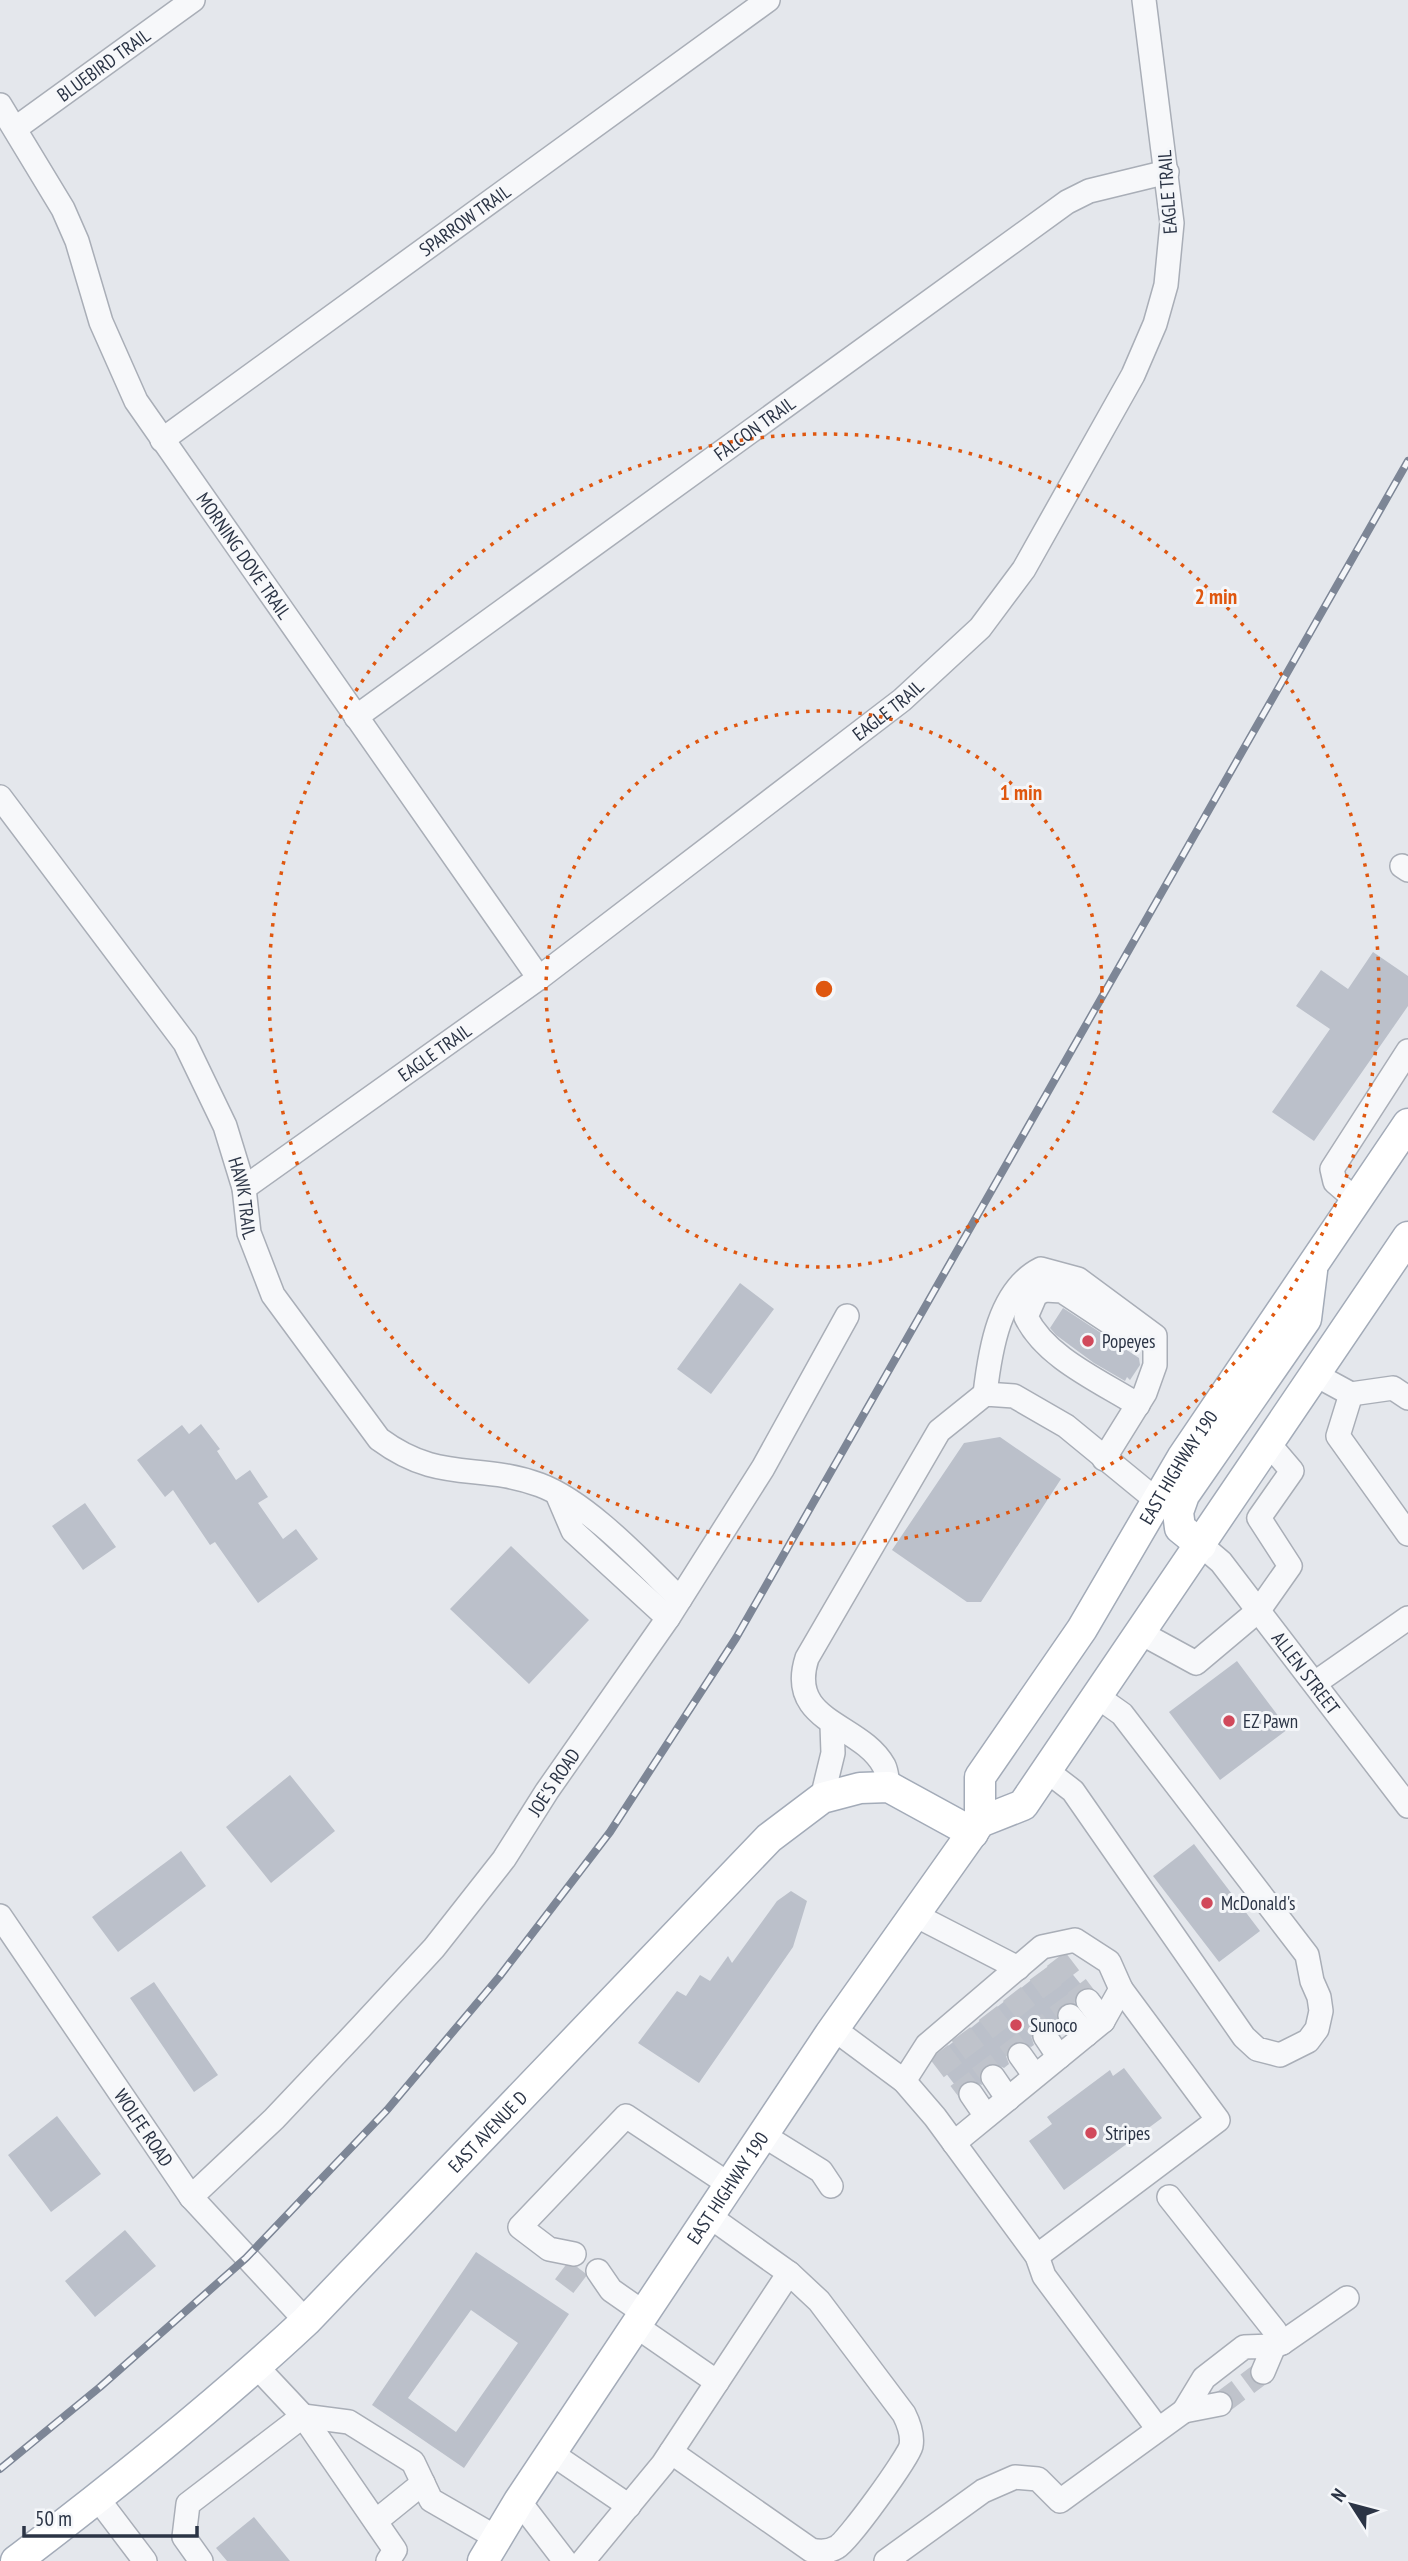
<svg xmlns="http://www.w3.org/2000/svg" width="1408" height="2561" font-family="'PT Sans Narrow',sans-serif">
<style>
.building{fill:#bbc0ca;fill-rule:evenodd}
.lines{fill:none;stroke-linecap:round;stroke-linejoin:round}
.minor-tunnel{stroke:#bfc3cb;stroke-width:23;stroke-dasharray:23 11;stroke-linecap:butt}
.minor-casing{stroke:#a9aeb7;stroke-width:26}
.major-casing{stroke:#a3abb8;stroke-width:33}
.minor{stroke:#f7f8fa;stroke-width:23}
.major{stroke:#fff;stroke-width:30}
.rail-casing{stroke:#7d8696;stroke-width:8}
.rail{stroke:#f4f6f9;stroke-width:5;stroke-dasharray:16;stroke-linecap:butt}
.ring{fill:none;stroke:#df570f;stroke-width:3.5;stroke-dasharray:3.5 7}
.poi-dot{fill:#d1495b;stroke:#f4f6f9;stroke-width:2.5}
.labels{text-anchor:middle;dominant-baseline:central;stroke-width:6;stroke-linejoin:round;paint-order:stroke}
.street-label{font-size:19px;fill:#2b3445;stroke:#f4f6f9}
.poi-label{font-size:19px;fill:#2b3445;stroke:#f4f6f9;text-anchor:start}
.centre{fill:#df570f;stroke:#f4f6f9;stroke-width:3.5}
.ring-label{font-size:21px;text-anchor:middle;font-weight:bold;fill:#df570f;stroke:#f4f6f9;stroke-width:6;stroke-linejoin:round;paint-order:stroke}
</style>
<rect width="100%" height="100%" fill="#e4e7ec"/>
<path class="building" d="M1373,952L1408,976V1006L1314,1141L1272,1112L1330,1029L1296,1006L1321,970L1348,989Z
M740,1283L774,1309L711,1394L677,1369Z
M1063,1308L1139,1358L1140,1365L1130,1380L1127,1377L1125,1381L1094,1363L1056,1335L1050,1328Z
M201,1424L220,1449L217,1451L236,1480L250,1470L268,1497L258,1503L283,1539L296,1529L318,1559L258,1603L215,1542L210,1545L173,1490L165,1497L137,1460L182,1425L189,1434Z
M1000,1437L1061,1479L981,1602H967L892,1550L964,1443Z
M85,1503L116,1547L83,1570L52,1526Z
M511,1546L589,1620L529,1684L450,1609Z
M1237,1661L1288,1729L1220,1780L1169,1712Z
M290,1775L335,1831L271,1883L226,1827Z
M1194,1844L1260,1931L1219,1962L1153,1876Z
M181,1851L206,1886L118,1952L92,1917Z
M791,1891L807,1901L793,1947L699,2083L638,2043L677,1991L686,1996L700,1975L710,1981L728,1956L732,1963L777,1901Z
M1059,1958L1084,1988L1075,1995L1074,2003L1067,2002L1057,2011L1059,2025L1056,2027L1045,2022L1038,2024L1031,2036L1034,2045L1031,2047L1019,2041L1012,2043L1006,2056L1009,2064L1004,2068L993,2063L986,2065L980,2072L982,2085L969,2080L958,2089L935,2059L938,2054Z
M154,1982L218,2075L194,2092L130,1998Z
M1124,2068L1162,2118L1064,2190L1029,2141L1052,2124L1047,2117L1110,2070L1113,2076Z
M57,2116L101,2174L51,2212L8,2155Z
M125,2230L156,2266L95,2317L65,2281Z
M476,2252L569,2314L464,2468L372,2405ZM471,2310L518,2343L456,2432L408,2398Z
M254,2517L290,2561H227L216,2548Z"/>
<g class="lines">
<path class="minor-tunnel" d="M1056,1959L1088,2001
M1039,1973L1070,2016
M1012,1994L1045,2036
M988,2013L1020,2055
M961,2034L993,2077
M939,2052L971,2094
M562,2270L587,2289
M1220,2404L1263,2372"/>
<g class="minor-casing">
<g id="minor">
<path id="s1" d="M0,105L63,209L77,241L101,322L136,401L539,978"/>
<path id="s2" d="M16,128L193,0"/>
<path id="s3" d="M162,440L768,0"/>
<path id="s4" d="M356,717L1067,202L1089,191L1167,172"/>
<path id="s5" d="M0,797L185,1043L225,1126L244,1188L249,1233L273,1295L379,1439C440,1484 477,1462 540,1485C588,1503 643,1563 680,1599"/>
<path d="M1402,866L1408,870"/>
<path id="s6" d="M244,1188L539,978L902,700L980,628L1024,569L1133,375L1155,324L1166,285L1172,223L1144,0"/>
<path d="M1357,1201L1335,1182L1332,1169L1408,1051"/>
<path d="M1133,1338L1062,1291L1045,1290L1036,1294L1026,1317C1046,1358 1100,1381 1138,1405"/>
<path d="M1316,1375L1351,1394L1393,1388L1408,1398"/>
<path d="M985,1394C990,1351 999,1290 1041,1269L1078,1279L1155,1336V1365L1145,1393L1104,1459"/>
<path d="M1351,1394L1338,1436L1408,1534"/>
<path d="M558,1496L573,1531L668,1618"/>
<path id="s7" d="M1201,1545L1221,1562L1408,1806"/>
<path d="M1141,1633L1196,1663L1259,1610L1290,1566L1259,1518L1292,1471L1269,1444"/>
<path d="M1315,1683L1408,1618"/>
<path d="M1047,1771L1073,1791L1244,2037L1257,2049L1280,2055L1308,2041L1317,2029L1321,2011L1319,1997L1312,1981L1307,1955L1122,1714L1098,1697"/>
<path d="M889,1787C887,1781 887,1772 884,1766C861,1723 786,1723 807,1658L939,1431L985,1394L1014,1396L1066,1426L1155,1499"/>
<path d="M822,1798L833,1753L832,1725"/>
<path d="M915,1915L1018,1968"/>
<path id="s8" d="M0,1916L191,2197L306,2321"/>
<path d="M1088,2001L1103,2021"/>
<path d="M1070,2016L1086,2035"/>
<path d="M834,2029L904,2081L935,2117L1037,2256L1044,2276L1158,2429"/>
<path d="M1045,2036L1059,2057"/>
<path d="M1020,2055L1035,2076"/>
<path d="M993,2077L1008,2099"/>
<path d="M904,2081L927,2045L1042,1947L1075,1940L1109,1962L1121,1989L1103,2021L954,2143"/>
<path d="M971,2094L986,2116"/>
<path d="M763,2135L821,2171L831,2186"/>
<path id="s9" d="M191,2197L274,2119L360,2028L434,1948L504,1859L547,1791L668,1618L763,1468L847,1316"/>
<path d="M1169,2197L1275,2331L1282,2343L1274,2346"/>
<path d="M574,2254L549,2249L520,2227L626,2116L730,2185"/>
<path d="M1037,2256L1218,2120L1121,1989"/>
<path d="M598,2271L611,2290L644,2313"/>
<path d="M636,2326L717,2382"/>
<path d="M1282,2343L1347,2298"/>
<path d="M1220,2404L1184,2411L1204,2378L1244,2347L1274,2346L1263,2372"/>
<path d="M303,2416L349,2422L413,2462L431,2500L497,2538"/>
<path d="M303,2416L395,2550L388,2561"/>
<path d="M671,2452L811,2550C820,2552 829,2552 837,2547C848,2541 908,2458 911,2446C913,2435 909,2424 904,2414L819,2301L789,2273"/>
<path d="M551,2453L629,2506"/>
<path d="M98,2499L145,2561"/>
<path d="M519,2501L565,2561"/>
<path d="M376,2521L423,2483"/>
<path d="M201,2561L184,2537L188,2504L303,2416L257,2367"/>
<path d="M583,2561L663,2464L789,2273L709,2216"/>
<path d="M886,2561L983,2491L1015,2477L1038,2479L1060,2501L1184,2411"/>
</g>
</g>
<g class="major-casing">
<g id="major">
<path d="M1201,1545L1180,1528L1178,1512L1184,1495L1306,1319L1312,1271"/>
<path id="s10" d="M980,1822V1777L1082,1629L1182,1458L1408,1124"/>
<path id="s11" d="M16,2561C116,2485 214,2407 306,2321L769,1838L822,1798L860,1788L889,1787L973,1833"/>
<path id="s12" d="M483,2561L519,2501L830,2034L980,1822L1023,1805L1408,1237"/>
</g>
</g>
<use href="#minor" class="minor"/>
<use href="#major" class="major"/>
<g class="rail-casing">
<path id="rail" d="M0,2469L100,2387L246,2258L387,2110L499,1977L610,1832L736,1638L1408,461"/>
</g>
<use href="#rail" class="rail"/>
</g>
<g class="ring">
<circle cx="824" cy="989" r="278"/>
<circle cx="824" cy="989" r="555"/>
</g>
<g class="poi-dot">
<circle cx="1088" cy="1341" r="7"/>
<circle cx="1229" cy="1721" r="7"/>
<circle cx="1207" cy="1903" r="7"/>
<circle cx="1016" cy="2025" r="7"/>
<circle cx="1091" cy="2133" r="7"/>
</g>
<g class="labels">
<g class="street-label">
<text stroke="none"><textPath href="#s2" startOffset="108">BLUEBIRD TRAIL</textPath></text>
<text transform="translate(1167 192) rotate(-94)">EAGLE TRAIL</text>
<text stroke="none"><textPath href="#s3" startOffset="374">SPARROW TRAIL</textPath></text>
<text stroke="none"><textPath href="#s4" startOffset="492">FALCON TRAIL</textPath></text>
<text stroke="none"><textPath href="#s1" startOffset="516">MORNING DOVE TRAIL</textPath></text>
<text stroke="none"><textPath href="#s6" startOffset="802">EAGLE TRAIL</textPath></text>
<text stroke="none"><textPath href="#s6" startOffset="234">EAGLE TRAIL</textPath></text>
<text stroke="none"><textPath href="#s5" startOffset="474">HAWK TRAIL</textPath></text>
<text stroke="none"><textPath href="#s10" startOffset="413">EAST HIGHWAY 190</textPath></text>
<text stroke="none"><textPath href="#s7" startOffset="166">ALLEN STREET</textPath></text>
<text stroke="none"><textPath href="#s9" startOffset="553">JOE'S ROAD</textPath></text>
<text stroke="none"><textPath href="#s8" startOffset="256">WOLFE ROAD</textPath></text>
<text stroke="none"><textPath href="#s11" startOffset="639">EAST AVENUE D</textPath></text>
<text stroke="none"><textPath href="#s12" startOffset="446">EAST HIGHWAY 190</textPath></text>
</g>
<g class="poi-label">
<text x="1102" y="1341">Popeyes</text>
<text x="1243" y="1721">EZ Pawn</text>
<text x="1221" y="1903">McDonald's</text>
<text x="1030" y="2025">Sunoco</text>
<text x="1105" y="2133">Stripes</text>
</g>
</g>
<circle cx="824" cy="989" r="10" class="centre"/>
<g class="ring-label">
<text x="1216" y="604">2 min</text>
<text x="1021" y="800">1 min</text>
</g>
<g transform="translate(1352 2505) rotate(306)" stroke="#f4f6f9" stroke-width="5" paint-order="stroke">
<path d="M0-5L12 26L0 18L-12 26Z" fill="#2b3445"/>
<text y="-10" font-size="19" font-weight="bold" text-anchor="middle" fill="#2b3445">N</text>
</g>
<path d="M24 2526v10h173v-10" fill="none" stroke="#2b3445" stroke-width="3.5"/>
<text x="35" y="2526" font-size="21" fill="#2b3445" stroke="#f4f6f9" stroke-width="5" paint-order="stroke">50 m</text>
</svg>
